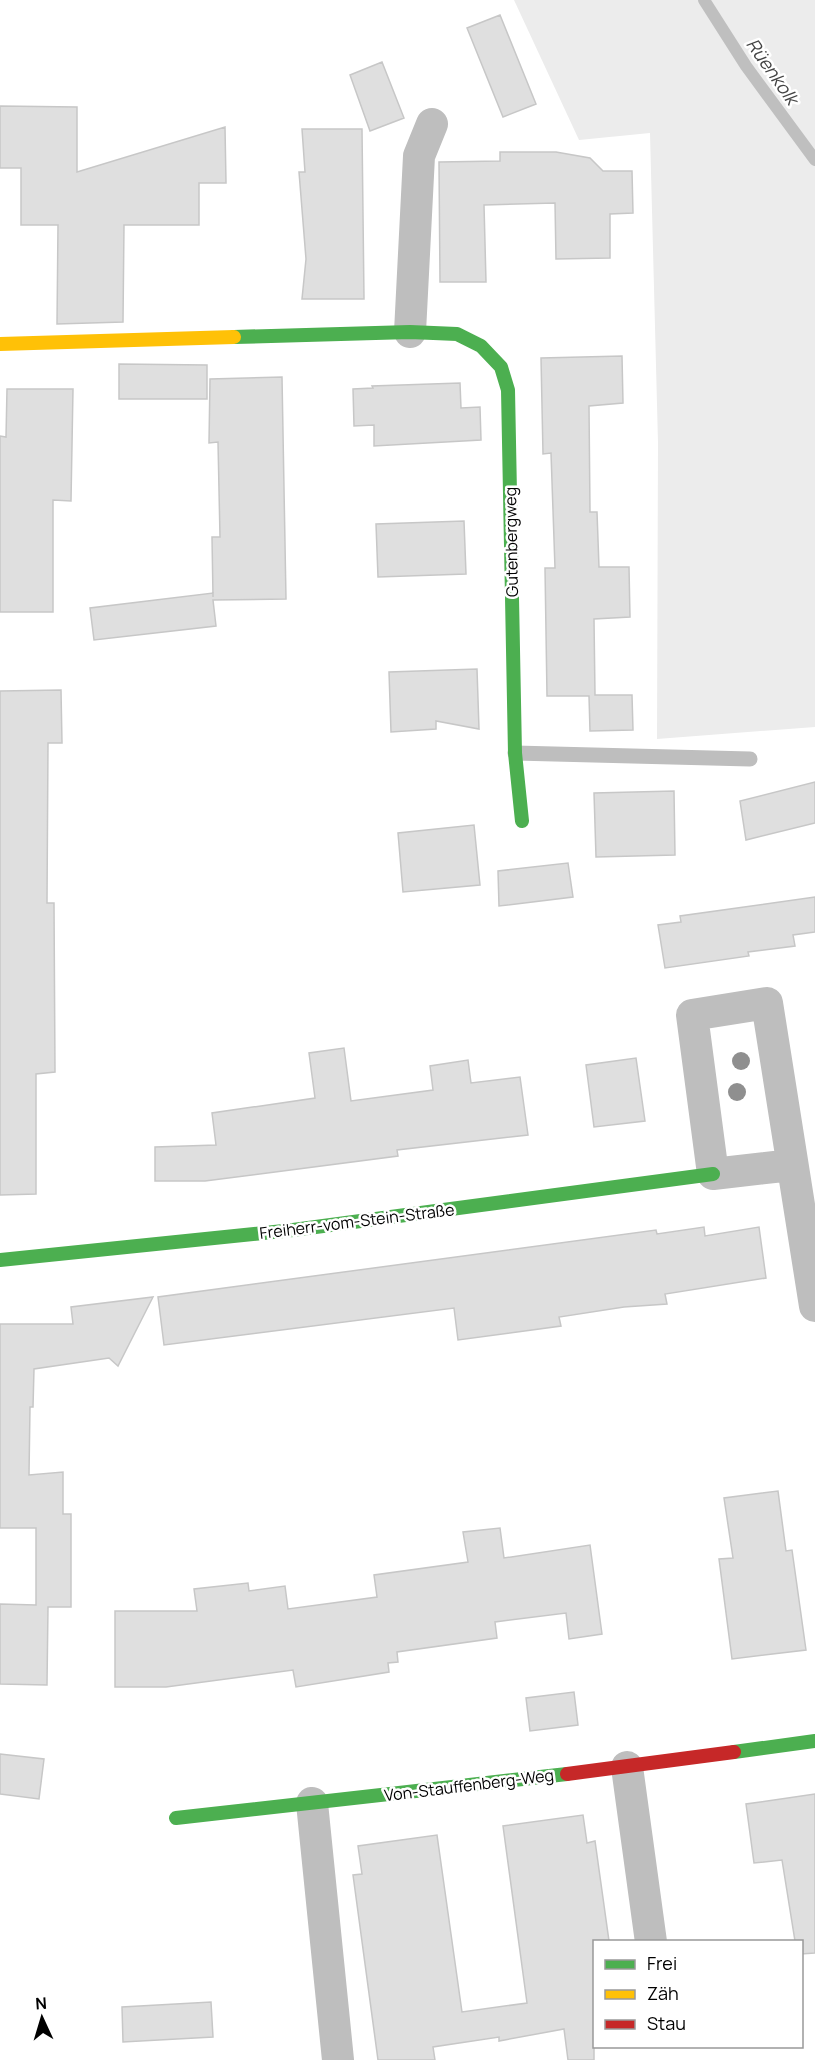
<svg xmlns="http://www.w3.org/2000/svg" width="815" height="2060" font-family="Manrope,sans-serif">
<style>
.green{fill:#ececec}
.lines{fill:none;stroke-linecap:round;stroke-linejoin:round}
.stream{stroke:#bfbfbf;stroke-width:12}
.building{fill:#dfdfdf;stroke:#c7c7c7;stroke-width:1.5}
.lane{stroke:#bebebe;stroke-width:15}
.street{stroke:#bebebe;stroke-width:32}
.fast{stroke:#4caf50;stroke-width:14}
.slow{stroke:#ffc107;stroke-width:14}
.jam{stroke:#c62828;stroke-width:14}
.tree{fill:#8f8f8f}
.labels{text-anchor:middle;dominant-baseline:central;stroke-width:5;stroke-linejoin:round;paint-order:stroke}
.street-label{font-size:16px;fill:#000;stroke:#fff}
.water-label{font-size:18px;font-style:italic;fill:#444;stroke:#fff}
</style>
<rect width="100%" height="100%" fill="#fff"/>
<path class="green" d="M514,0H815V727L657,739L658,443L650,133L579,140Z"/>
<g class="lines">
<path class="stream" d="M704,0L746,66L815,160"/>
</g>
<path class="building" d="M500,15L536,104L503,117L467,28Z
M382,62L404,118L370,131L350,75Z
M0,106L77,107V172L225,127L226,183H199V225H124L123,322L57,324L58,225H21V168H0Z
M302,129H362L364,299H302L306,259L299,172H305Z
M500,152H556L590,158L603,171H632L633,213L610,214V258L556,259L555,203L484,205L486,282H440L439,162L500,161Z
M622,356L623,403L589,406L590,512H597L599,567H629L630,617L594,619L595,695H632L633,730L590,731L589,696H547L545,568H555L551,453L543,454L541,358Z
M119,364L207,365V399H119Z
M282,377L286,599L213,600L216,626L94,640L90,608L213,593V597L212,537H220L218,442L209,443L210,379Z
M460,383L461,408L480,407L481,440L374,446V425L354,426L353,389L373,388L372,386Z
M7,389H73L71,501L53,500V612H0V436L6,437Z
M464,521L466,574L378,577L376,524Z
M477,669L479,729L436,721V729L391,732L389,672Z
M61,690L62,743H48L47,903H54L55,1072L36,1074V1194L0,1195V691Z
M815,782V823L746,840L740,801Z
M674,791L675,855L596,857L594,793Z
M474,825L480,885L403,892L398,833Z
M568,863L573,897L499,906L498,871Z
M815,897V932L793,935L795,946L748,952L749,956L665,968L658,925L681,922L680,916Z
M344,1048L351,1101L433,1090L430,1066L468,1060L471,1083L520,1077L528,1135L397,1150L398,1156L205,1181H155V1147L216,1145L212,1113L315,1098L309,1053Z
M636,1058L645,1121L594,1127L586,1065Z
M704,1227L705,1236L759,1227L766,1278L665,1294L667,1304L624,1307L559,1317L561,1326L458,1340L454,1308L164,1345L158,1297L656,1230L657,1234Z
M153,1297L118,1366L109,1358L34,1369L33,1407H30L29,1475L63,1472V1514H71V1607H48L47,1685L0,1684V1604L36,1605V1528H0V1324H73L71,1307Z
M778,1491L786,1551L792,1550L806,1650L732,1659L719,1559L733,1558L724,1498Z
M500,1528L504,1558L590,1545L602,1634L569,1639L566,1613L495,1622L497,1638L397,1652L398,1662L388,1663L389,1672L296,1687L293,1670L166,1687H115V1611H197L194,1589L248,1583L249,1591L285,1586L288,1609L377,1597L374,1575L468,1562L463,1532Z
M574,1692L578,1725L530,1731L526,1698Z
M0,1754L44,1759L39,1799L0,1794Z
M815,1794V1953L801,1954V1941H795L782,1860L754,1863L746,1804Z
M583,1815L587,1843L595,1841L609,1941H594V2060H568L564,2029L499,2041V2037L433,2047L435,2060H378L353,1875L362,1874L358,1846L437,1835L462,2012L527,2003L503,1826Z
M211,2002L213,2037L123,2042L122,2007Z"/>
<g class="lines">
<path class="lane" d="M515,753L750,759"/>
<path class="street" d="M410,332L419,156L432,124
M792,1165L713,1174L692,1015L767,1003L815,1306
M627,1767L651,1942
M312,1803L338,2060"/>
<path class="fast" d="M234,337L410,332L457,334L481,346L501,367L508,390L515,753L522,821
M0,1260L293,1230L713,1174
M734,1752L815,1741
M176,1818L567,1774"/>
<path class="slow" d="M0,344L234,337"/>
<path class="jam" d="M567,1774L734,1752"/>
</g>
<g class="tree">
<circle cx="741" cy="1061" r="9"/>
<circle cx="737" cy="1092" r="9"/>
</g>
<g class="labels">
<g class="street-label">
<text transform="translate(511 542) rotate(-91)">Gutenbergweg</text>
<text transform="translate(357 1221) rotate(-7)">Freiherr-vom-Stein-Straße</text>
<text transform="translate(469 1785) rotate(-7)">Von-Stauffenberg-Weg</text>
</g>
<g class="water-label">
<text transform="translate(773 71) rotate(55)">Rüenkolk</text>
</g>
</g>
<rect x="593" y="1940" width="210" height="108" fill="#ffffff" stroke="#999999" stroke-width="1.5"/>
<rect x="605" y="1960" width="30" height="9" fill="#4caf50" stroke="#999999" stroke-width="1.5"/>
<text x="647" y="1970" font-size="18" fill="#000000">Frei</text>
<rect x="605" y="1990" width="30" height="9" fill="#ffc107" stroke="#999999" stroke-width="1.5"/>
<text x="647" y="2000" font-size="18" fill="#000000">Zäh</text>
<rect x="605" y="2020" width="30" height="9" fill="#c62828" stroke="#999999" stroke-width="1.5"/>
<text x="647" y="2030" font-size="18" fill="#000000">Stau</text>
<g transform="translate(42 2018) rotate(356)" stroke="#ffffff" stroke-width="4.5" paint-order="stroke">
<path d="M0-4.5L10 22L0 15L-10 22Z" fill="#000000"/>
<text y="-9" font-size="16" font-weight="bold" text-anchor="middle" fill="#000000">N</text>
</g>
</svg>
